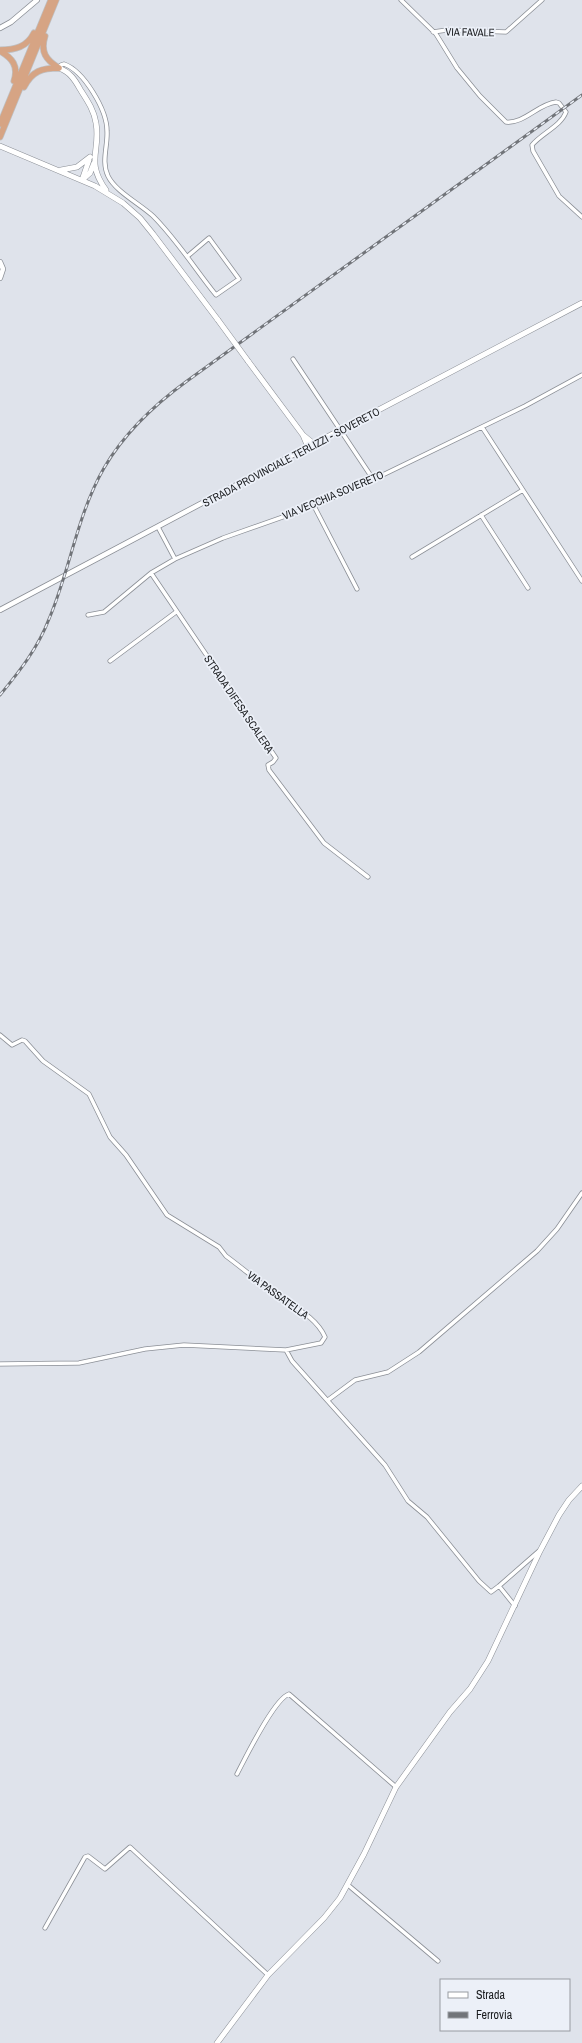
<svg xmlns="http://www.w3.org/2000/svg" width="582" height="2043" font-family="'Archivo Narrow',sans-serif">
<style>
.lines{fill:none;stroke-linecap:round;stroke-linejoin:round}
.minor-casing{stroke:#8b8f96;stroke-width:5}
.tertiary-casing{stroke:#8b8f96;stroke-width:6}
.secondary-casing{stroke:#8b8f96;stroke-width:6}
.trunk-casing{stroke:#bfbfc0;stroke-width:7}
.minor{stroke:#fff;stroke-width:3.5}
.tertiary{stroke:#fff;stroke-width:4.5}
.secondary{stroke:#fff;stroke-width:5}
.trunk{stroke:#d6a484;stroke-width:5.5}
.rail-casing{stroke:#717479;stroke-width:3}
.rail{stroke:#ecf0f8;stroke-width:1.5;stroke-dasharray:4.5;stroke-linecap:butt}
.secondary-bridge-casing{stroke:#8b8f96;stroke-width:6;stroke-linecap:butt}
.secondary-bridge{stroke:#fff;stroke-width:5}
.labels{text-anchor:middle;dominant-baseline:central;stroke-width:3.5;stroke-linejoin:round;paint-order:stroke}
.street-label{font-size:11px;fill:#1a1c1f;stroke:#ecf0f8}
</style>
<rect width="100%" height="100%" fill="#dfe3eb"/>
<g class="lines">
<g class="minor-casing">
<path id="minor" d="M401,0L436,34L457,68L480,96L506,122C524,124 538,104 556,102L559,103L566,112C561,126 542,133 532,145L533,151L559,196L582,217
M433,32L447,30L506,32L542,0
M59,68L61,65L64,64C84,71 107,110 107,131C108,146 101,161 108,176C115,191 140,204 153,216C177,240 195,269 216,295L239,279L209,238L189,255
M293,359L373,479
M482,427L582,581
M314,506L357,589
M481,515L528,588
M158,527L175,559
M412,557L523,490
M151,573L276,758L273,762L268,765L269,770L324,843L368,877
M88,615L104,612L151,573L175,559L223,538L314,506L362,485L525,406L582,375
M110,661L176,612
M0,1035L12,1045L22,1040L25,1041L43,1061L89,1094L110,1137L126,1155L167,1215L219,1247L226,1256C245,1270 263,1286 283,1299C298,1309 317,1319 325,1337L321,1343L286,1350L184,1345L145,1349L79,1363L0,1364
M286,1350L292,1361L385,1465L408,1501L427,1517L479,1581L491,1592L499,1586
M328,1400L355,1380L388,1372L419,1352L537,1251L557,1229L582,1193
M515,1606L499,1586L539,1551
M237,1774C246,1757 274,1699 289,1694L396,1787
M348,1885L438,1961
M45,1928L85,1857L88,1856L105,1869L130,1847L268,1975"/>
</g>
<g class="tertiary-casing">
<path id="tertiary" d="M0,28L11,22L37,0
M0,262L3,269L0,278
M0,610L308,447"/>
</g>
<g class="secondary-casing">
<path id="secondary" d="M59,68C70,72 75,80 80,89C87,100 94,110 96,123C101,151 85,161 106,190
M0,146L95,186L123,203L140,218L153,234L218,320
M61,170L77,167L90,157
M82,180L89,160
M82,180L90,173L94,163
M248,361L303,435L314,444
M303,435L308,447L582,303
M217,2043L268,1975L324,1918L340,1898L364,1854L396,1787L450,1712L470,1689L488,1661L540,1551L559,1515L569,1500L582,1486"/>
</g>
<g class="trunk-casing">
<path id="trunk" d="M45,36C40,52 46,60 59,68
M0,50C15,50 27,47 34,33
M0,51C12,58 19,66 14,81
M24,87C32,71 42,68 59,68
M0,124L51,0
M0,137L56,0"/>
</g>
<use href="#minor" class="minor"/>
<use href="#tertiary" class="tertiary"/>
<use href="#secondary" class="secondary"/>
<use href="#trunk" class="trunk"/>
<g class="rail-casing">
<path id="rail" d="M0,695C19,672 38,648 49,619C70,570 77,515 104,468C125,432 154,405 187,381L582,95"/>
</g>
<use href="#rail" class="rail"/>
<g class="secondary-bridge-casing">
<path id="secondary-bridge" d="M218,320L248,361"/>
</g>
<use href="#secondary-bridge" class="secondary-bridge"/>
</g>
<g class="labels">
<g class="street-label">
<text transform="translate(470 32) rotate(1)">VIA FAVALE</text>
<text transform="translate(291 457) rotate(-28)">STRADA PROVINCIALE TERLIZZI - SOVERETO</text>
<text transform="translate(333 495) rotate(-23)">VIA VECCHIA SOVERETO</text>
<text transform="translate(239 704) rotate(56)">STRADA DIFESA SCALERA</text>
<text transform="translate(278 1295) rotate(36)">VIA PASSATELLA</text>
</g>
</g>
<rect x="440" y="1979" width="130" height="52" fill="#ecf0f8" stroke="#989ba1"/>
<rect x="448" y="1992" width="20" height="6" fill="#ffffff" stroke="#989ba1"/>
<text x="476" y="1999" font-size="12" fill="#1a1c1f">Strada</text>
<rect x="448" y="2012" width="20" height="6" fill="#717479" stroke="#989ba1"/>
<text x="476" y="2019" font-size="12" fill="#1a1c1f">Ferrovia</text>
</svg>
